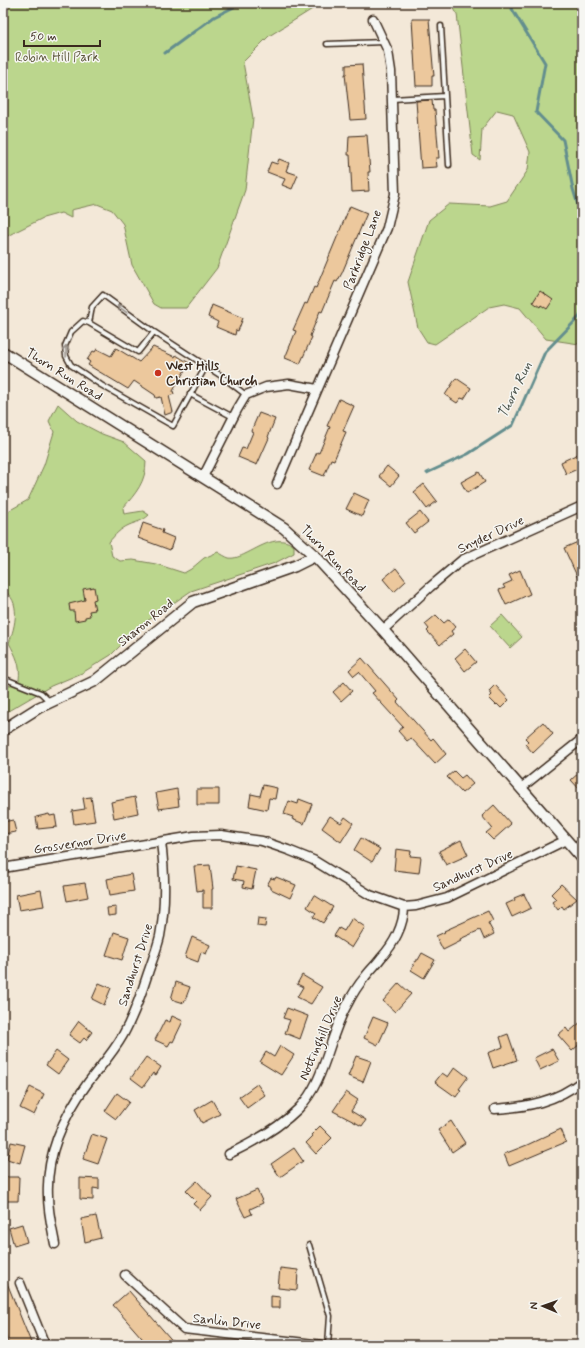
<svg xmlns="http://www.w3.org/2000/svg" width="585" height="1348" font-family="Mynerve,sans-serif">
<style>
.green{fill:#bbd68d;stroke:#7b8056}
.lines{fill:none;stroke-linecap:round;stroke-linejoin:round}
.stream{stroke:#648e8e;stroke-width:3}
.building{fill:#ecc89d;stroke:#3b2a1e}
.service-casing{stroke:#3b2a1e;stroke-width:7}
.minor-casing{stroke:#3b2a1e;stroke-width:11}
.tertiary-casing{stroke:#3b2a1e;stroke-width:13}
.service{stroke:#f6f6f2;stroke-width:4}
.minor{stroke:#f6f6f2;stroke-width:8}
.tertiary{stroke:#f6f6f2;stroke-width:10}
.oneway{stroke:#989088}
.poi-dot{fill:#c8321e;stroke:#f6f6f2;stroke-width:1.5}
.labels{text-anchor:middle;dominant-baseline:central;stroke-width:3;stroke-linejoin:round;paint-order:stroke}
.park-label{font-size:13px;fill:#5b553a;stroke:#f6f6f2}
.street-label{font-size:13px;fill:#3b2a1e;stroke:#f6f6f2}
.poi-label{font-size:13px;font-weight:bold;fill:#3b2a1e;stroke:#f6f6f2;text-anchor:start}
.water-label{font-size:14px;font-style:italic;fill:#4c544c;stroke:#f6f6f2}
</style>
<rect width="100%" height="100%" fill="#f3e8d8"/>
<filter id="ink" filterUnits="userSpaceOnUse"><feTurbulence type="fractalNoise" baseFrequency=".025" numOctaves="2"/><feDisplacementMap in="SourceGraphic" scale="8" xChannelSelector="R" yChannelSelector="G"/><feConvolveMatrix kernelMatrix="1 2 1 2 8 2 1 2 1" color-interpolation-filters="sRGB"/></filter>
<g filter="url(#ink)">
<path class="green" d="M3,3H322L269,36L243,62L253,118L245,190L217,268L186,308H161L154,304L132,265L123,224L112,210L97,204L71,210V218L61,213L43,218L3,238Z
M451,3H582V343L579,344L546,339L520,308L504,304L489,307L435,344L427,342L418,328L408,282L429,220L449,204L490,206L507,201L528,170L530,152L513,114L497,110L482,129L480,160L473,155L457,14Z
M58,404L77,421L102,434L124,442L146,461C146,482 136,493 123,508L124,514L143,511L149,515C143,521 136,522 129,525C120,529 115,535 109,542L112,556L120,561L133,560L156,564L184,573L191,569L204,558L218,552C221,554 226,557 229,558C234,559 241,556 245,554C260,547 279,533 294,546V553L275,563L191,591L140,626L111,655L82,673L51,686L3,714V684L9,686L19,680C21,665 16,656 9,643C15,626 22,601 3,590V514L28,500L44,465L54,432L49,421Z
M502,615L522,637L510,648L490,626Z"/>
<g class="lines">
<path class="stream" d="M514,3L512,9L545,63L536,112L563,140L573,189L582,218
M165,53L214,17L242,3
M427,473L468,454L513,425L545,352L580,316L582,306"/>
</g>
<path class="building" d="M412,19H429L433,66L434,76H432V86H416Z
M362,64L366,119L350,120L345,74H346V65Z
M432,100L433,110H435L439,158H436L437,167L421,168L416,101Z
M367,135L370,172H368L369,191L352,192L350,155H348L349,136Z
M279,159L289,163L286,171L298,175L292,189L282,185L285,179L267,172L271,162L277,164Z
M350,206L367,213L342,273L337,282L335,281L322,312L320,311L310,336L312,337L300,364L285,358L296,331L293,330L305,303L307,304L314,287L316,288Z
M540,291L553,300L547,309L541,305L540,307L533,302Z
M212,305L243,318L238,331L236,330L235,335L216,327L218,322L208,317Z
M153,347L175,357L176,355L189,363L173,391L174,394L169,396L173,412L165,415L161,397L156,398L155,395L134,381L128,389L88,365L90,362L87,360L93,351L95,352L97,349L111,356L116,348L139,362Z
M456,378L471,388L464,399L461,398L457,403L445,395Z
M339,399L354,406L343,431L346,432L334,460L331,459L324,476L309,470L317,452L319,453L330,427L327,426Z
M259,413L275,419L268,437L269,438L257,465L238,457L242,448L246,449L253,432L251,431Z
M580,453L582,459V467L566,474L561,462Z
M387,466L399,476L391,486L379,476Z
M479,472L485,482L467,493L461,482Z
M424,484L437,501L427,509L414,492Z
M354,493L369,500L362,516L346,509Z
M420,512L428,522L414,533L406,523Z
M143,523L163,530L162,533L174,538L170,550L138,538Z
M578,542L582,550V587L564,548Z
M396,568L406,581L394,592L383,579Z
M520,570L530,594L506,605L499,590L505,588L503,585L512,581L509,575Z
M94,587L96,599L93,600L95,610L89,611L90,616L85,617V619L75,621L74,611H70L69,604L85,600L83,589Z
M436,615L444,623L449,619L456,627L451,631L453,634L440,645L427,631L429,629L425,624Z
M465,649L476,662L465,671L455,658Z
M362,658L399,700L397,702L431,740L433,738L434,739L446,754L435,764L411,738L407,741L398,731L403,727L372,693L375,691L359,672L354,676L349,670Z
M344,682L352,691L341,701L333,692Z
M495,685L509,700L501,708L497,704L496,705L489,698L492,695L489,691Z
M543,722L553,734L533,753L525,744L528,741L525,738Z
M582,770V792L571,780Z
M454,771L461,778L465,775L473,784L462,793L447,777Z
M263,785L277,788L275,799L269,798L267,810L249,806L251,794L260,796Z
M177,789L179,806L159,809L156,793Z
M197,789H219V805H197Z
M91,797L95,821L74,824L72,811L85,809L83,798Z
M135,797L138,813L114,818L111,802Z
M299,799L312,804L304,824L292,819L293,817L284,814L289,801L298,804Z
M494,805L511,824L493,840L486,833L492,828L482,816Z
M49,814L50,816L55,815L57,827L38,829L36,817Z
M330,816L341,823L345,817L353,823L341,842L322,828Z
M13,820L16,832L3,834V822Z
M361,838L380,849L372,862L354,850Z
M461,840L468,855L446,865L439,851Z
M396,849L411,851L410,856L421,857L419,873L394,870Z
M210,865L213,889H212V908H203V890L197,891L194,866Z
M236,866L256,870L252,889L243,887L244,881L233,879Z
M131,874L134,891L110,895L107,879Z
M276,877L296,885L290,898L271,889V887L267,885L271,878L275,879Z
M85,883L88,897L67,901L64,886Z
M561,884L577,899L564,909L562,906L558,910L552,902L556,899L551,894Z
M41,890L44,906L19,910L16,895Z
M524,894L531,908L512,917L506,904L515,900L514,898Z
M314,895L333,907L323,923L313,917L316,913L307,907Z
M116,907V915L108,916L107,908Z
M488,911L493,921L488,923L494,934L484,939L480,930L460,939L461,941L443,950L436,936L445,932L444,931Z
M258,918L266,919L265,927L257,926Z
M352,918L365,927L352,948L334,936L339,928L344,931Z
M114,932L129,937L122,960L106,955Z
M192,937L210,945L206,954L201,952L198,962L185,957Z
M422,953L435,960L424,978L411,970L416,960H418Z
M302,975L322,987L311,1004L297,997L303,987L297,984Z
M176,982L190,987L184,1003L171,999Z
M99,983L111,988L104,1005L92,999Z
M399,983L411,994L395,1012L383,1001Z
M287,1008L308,1016L300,1039L285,1033L290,1020L283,1018Z
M172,1016L183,1021L173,1042L171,1041L168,1046L155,1040L165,1020L170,1022Z
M373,1017L388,1023L378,1045L364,1038Z
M79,1021L92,1032L86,1040L84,1038L80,1043L69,1035Z
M582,1021V1042L572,1051L558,1035L566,1028L569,1032Z
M508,1034L517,1060L493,1068L488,1053L503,1047L500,1037Z
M280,1046L294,1055L281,1075L260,1062L266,1052L274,1057Z
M552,1049L559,1061L540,1070L534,1058Z
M56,1051L68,1060L58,1074L46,1065Z
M356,1056L371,1061L363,1082L348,1076Z
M146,1057L161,1067L156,1075L153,1073L143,1087L131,1078Z
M455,1067L468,1077L459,1089L461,1090L456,1097L435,1082L442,1073L448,1077Z
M257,1084L265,1095L247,1108L239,1097Z
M30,1087L44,1094L34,1115L20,1108Z
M346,1092L358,1100L351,1111L366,1120L362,1126L333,1111Z
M117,1093L129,1102L116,1119L105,1111Z
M212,1100L220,1114L202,1123L195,1110Z
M451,1121L465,1143L452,1152L438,1130Z
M320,1126L332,1138L316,1154L306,1143L313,1136L311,1135Z
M561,1129L566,1142L509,1166L504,1154L527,1145Z
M92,1134L107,1139L98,1164L83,1159Z
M11,1142L25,1145L20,1163L7,1159Z
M294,1148L303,1161L280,1177L271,1164Z
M4,1177H19L18,1201H3Z
M80,1178L99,1179V1189L93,1188V1200L80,1199Z
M197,1181L212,1197L200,1210L193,1204L196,1201L186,1191Z
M257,1190L263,1203L250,1209L252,1214L245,1217L236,1199Z
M96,1216L101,1238L85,1242L81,1219Z
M22,1224L27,1242L14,1246L9,1228Z
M280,1268L298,1270L297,1290L278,1288Z
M3,1273L32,1345H9L3,1329Z
M129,1291L176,1345H148L113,1305Z
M271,1296L280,1297V1308H271Z"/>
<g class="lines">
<g class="service-casing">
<path id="service" d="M441,26L449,165
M327,44L384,42
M392,99L445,96
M89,323L83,321L71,332L65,346L66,356L71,365L101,385L173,426L206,366
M154,332L138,352L89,323L92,307L103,295L154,332L220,375L246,395
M190,394L233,417
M3,678L41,693L50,702
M309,1245L330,1316L328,1345"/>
</g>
<g class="minor-casing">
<path id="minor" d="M203,477L237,410L246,395L266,387L289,384L317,389
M277,484L387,228L395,194L391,71L388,51L373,19
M383,630L430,587L462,560L582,506
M521,788L582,739
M3,868L194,836L221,835L234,837L262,841L288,850L313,860L370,895L404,907L416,906L447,898L566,840
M495,1109C526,1107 556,1102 582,1081
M229,1154C254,1142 279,1128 298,1109C326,1081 328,1038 347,1005C352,995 358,985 365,977C370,970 376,965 381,958C394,944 404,925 404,907
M55,1244C52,1228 48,1212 48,1196C46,1155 63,1117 87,1084C99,1068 113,1053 123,1035C134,1015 141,995 148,973C152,961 157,949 160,936C166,904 165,873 161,842
M125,1275L184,1329L323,1345
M20,1283L45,1345"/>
</g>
<g class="tertiary-casing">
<path id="tertiary" d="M3,352L284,528L315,556L383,630L582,858
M3,730L38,708L95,681L193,602L295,566L315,556"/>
</g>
<use href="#service" class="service"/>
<use href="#minor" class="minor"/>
<use href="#tertiary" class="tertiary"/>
</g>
<defs><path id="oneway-shaft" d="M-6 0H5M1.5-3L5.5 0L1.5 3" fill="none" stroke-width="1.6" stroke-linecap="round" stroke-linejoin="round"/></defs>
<g class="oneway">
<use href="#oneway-shaft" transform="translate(122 309) rotate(-144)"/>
<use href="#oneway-shaft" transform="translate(66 351) rotate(-91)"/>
</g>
</g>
<circle class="poi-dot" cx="158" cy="373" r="4"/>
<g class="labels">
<g class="park-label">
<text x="57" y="57">Robin Hill Park</text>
</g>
<g class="street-label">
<text transform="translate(363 250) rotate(-69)">Parkridge Lane</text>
<text transform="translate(64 375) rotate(32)">Thorn Run Road</text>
<text transform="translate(491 535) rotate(-25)">Snyder Drive</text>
<text transform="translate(333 559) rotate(46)">Thorn Run Road</text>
<text transform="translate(146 623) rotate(-39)">Sharon Road</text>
<text transform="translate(80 843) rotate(-9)">Grosvernor Drive</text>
<text transform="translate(473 871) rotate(-24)">Sandhurst Drive</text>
<text transform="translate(136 965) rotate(-72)">Sandhurst Drive</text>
<text transform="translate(321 1038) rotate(-67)">Nottinghill Drive</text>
<text transform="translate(227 1322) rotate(6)">Sanlin Drive</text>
</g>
<g class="poi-label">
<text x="166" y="366">West Hills<tspan x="166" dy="15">Christian Church</tspan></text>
</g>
<g class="water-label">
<text transform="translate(515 390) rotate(-64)">Thorn Run</text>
</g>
</g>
<rect width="585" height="1348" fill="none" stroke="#f6f6f2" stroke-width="16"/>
<rect x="8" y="8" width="569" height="1332" fill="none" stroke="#3b2a1e" stroke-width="1.5" filter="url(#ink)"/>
<g transform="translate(543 1306) rotate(272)" stroke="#f6f6f2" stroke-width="3" paint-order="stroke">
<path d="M0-3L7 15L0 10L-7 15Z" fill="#3b2a1e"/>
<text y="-6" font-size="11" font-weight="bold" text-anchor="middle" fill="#3b2a1e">N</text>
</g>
<path d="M24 40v6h76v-6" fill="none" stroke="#3b2a1e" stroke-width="2"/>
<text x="30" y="40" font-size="12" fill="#3b2a1e" stroke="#f6f6f2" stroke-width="3" paint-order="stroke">50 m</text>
</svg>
